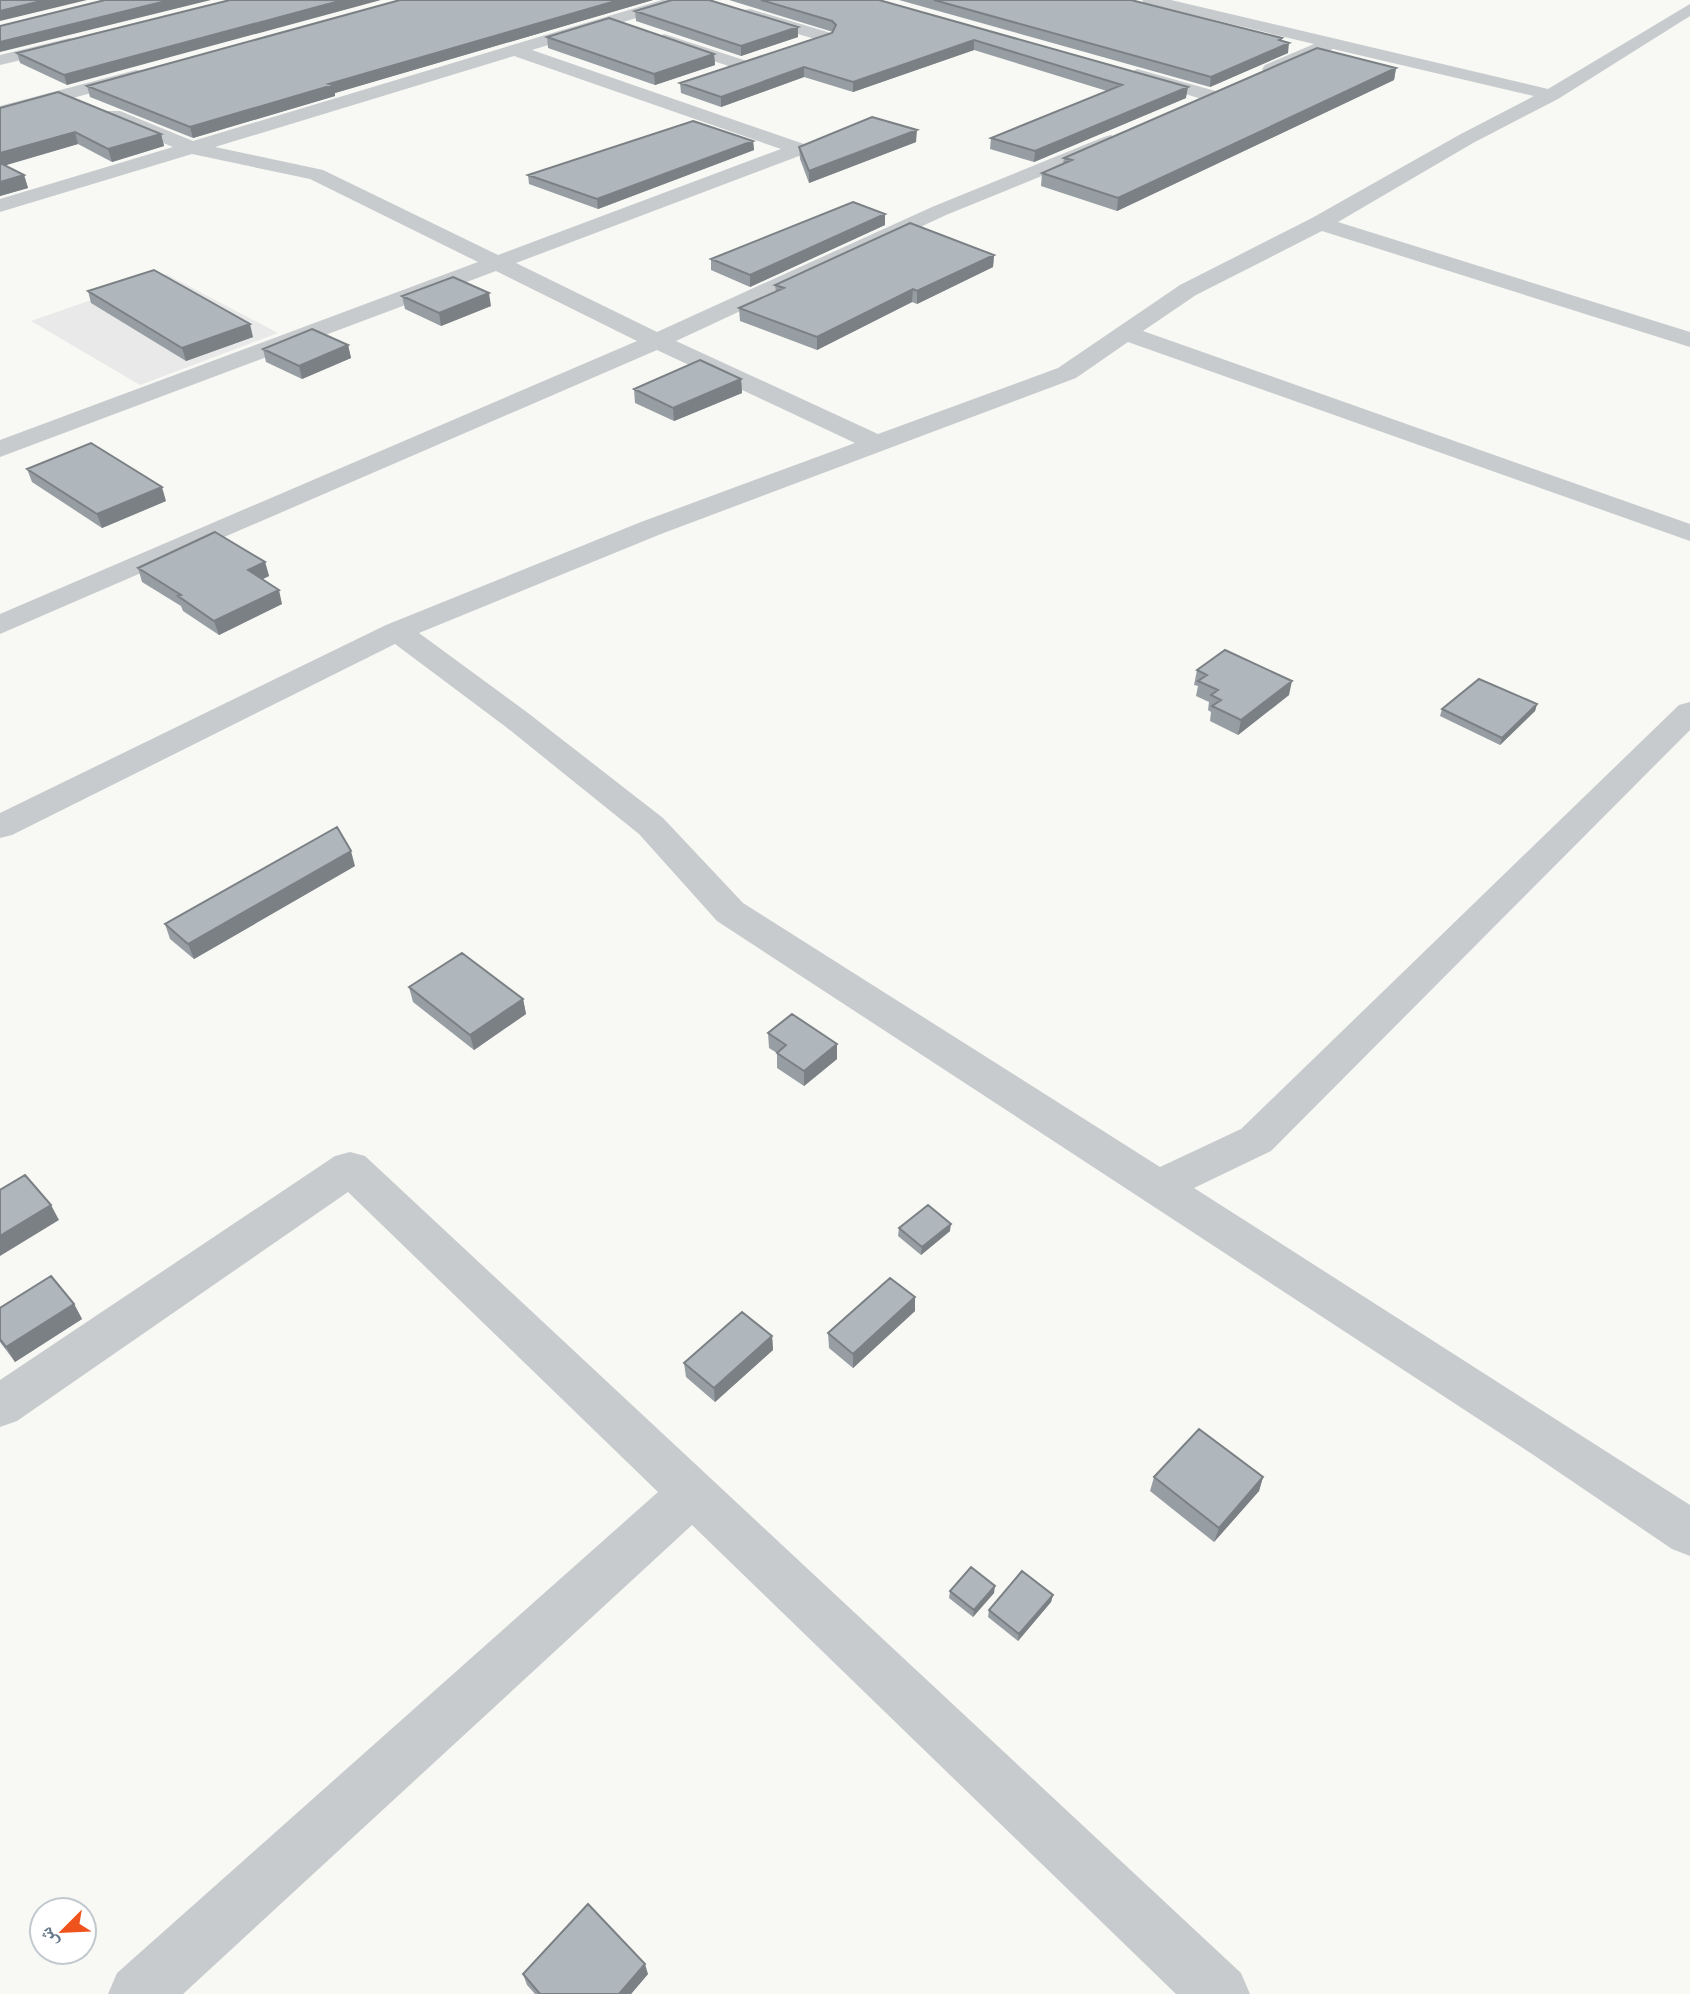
<svg xmlns="http://www.w3.org/2000/svg" width="1690" height="1994" font-family="'Varela Round','Noto Naskh Arabic',sans-serif">
<style>
.built{fill:#e8e9e8}
.lines{fill:none;stroke-linecap:round;stroke-linejoin:round}
.minor{fill:#c7cbce;fill-rule:evenodd}
.wall{fill:#969da3}
.shaded-wall{fill:#7a8084}
.building{fill:#afb7bd;stroke:#7a8084;stroke-width:2}
</style>
<rect width="100%" height="100%" fill="#f8f8f4"/>
<path class="built" d="M166,274L278,333L140,385L31,321Z"/>
<g class="lines">
<path class="minor" d="M662,0H687L685,3L532,50L807,145L810,149L807,153L516,263L657,332L932,207L1104,137L1111,135L1121,141L1118,145L946,215L676,341L878,434L1058,368L1180,285L1312,218L1459,135L1534,96L1333,49L1271,74L1265,73L1262,69L1265,65L1314,44L1144,3L1142,0H1171L1548,89L1690,4V16L1558,99L1473,143L1338,222L1690,332V347L1322,231L1196,295L1143,331L1690,524V541L1128,342L1076,378L661,534L419,633L528,713L663,818L743,903L1160,1167L1241,1129L1679,705L1690,702V730L1271,1151L1194,1188L1690,1505V1556L1672,1549L1535,1456L717,921L639,834L506,727L395,644L12,835L0,838V813L386,625L641,522L855,443L657,350L0,634V614L637,341L496,271L0,457V440L478,262L310,179L192,154L0,212V199L173,147L106,119L104,115L106,111H120L193,141ZM514,56L781,149L498,255L323,170L215,147Z
M750,9L831,33L834,37L825,42L744,18L742,14L744,10Z
M664,34L747,61L750,65L741,70L658,43L655,39Z
M70,38L79,43L76,47L0,65V55Z
M1137,69L1219,92L1221,96L1212,102L1131,78L1128,74Z
M136,70L142,71L145,75L142,79L0,118V106Z
M350,1152L365,1156L1241,1973L1250,1994H1176L692,1525L183,1994H108L117,1973L658,1492L348,1192L17,1421L0,1427V1380L335,1156Z"/>
</g>
<path class="wall" d="M230,0L67,85L20,63L17,53Z
M400,0H653L335,93V96L193,138L90,97L87,86Z
M729,0H879L1186,98L1034,162L990,149L991,138L1107,91L974,50L853,92L804,77L721,107L681,93L680,83L832,33L833,32Z
M899,0H1131L1282,41L1288,53L1210,87Z
M635,11L798,37L741,56L636,21Z
M547,37L714,54L715,65L655,85L548,48Z
M1396,68L1394,80L1117,211L1041,186L1042,173L1063,164L1064,158Z
M0,108L161,134L164,146L112,162L78,144L5,165L24,175L28,188L0,196Z
M753,141L754,150L598,209L529,184L528,175Z
M916,142L809,183L800,159L799,147Z
M885,214V225L750,287L711,270V259Z
M994,255L993,267L917,304L912,302L817,350L740,321L739,308L776,292L775,285Z
M88,291L253,337L186,361L91,303Z
M402,296L491,306L441,326L405,309Z
M348,345L351,358L302,379L266,362L263,349Z
M741,379L742,393L674,421L635,403L634,389Z
M27,469L166,501L102,528L32,482Z
M265,562L269,576L262,579L282,604L219,635L183,611L181,606L142,582L138,568Z
M1197,670L1289,695L1238,735L1210,721L1211,712L1208,710L1209,702L1196,696L1198,686L1194,685Z
M1537,704L1535,711L1500,745L1440,716L1442,709Z
M355,866L194,959L170,939L165,924Z
M409,987L523,999L526,1014L474,1050L413,1002Z
M768,1033L837,1059L804,1086L777,1068V1053L769,1048Z
M899,1228L950,1231L921,1255L898,1236Z
M915,1297V1311L853,1368L829,1348L828,1333Z
M74,1304L82,1319L15,1362L0,1342V1308Z
M772,1336L773,1350L715,1402L686,1377L684,1363Z
M1154,1477H1263L1259,1491L1214,1542L1150,1491Z
M950,1591L994,1593L973,1617L949,1598Z
M1053,1595L1051,1602L1018,1641L988,1617L989,1610Z
M523,1974H648L631,1994H535L527,1985Z"/>
<path class="shaded-wall" d="M45,0H87L0,21V11Z
M170,0H211L0,52V42Z
M343,0H381L67,85L64,75Z
M619,0H653L335,93V96L193,138L190,127L329,84Z
M798,27V37L741,56V46Z
M1282,38L1281,46L1289,43L1288,53L1210,87L1211,77Z
M974,40V50L853,92V82Z
M714,54L715,65L655,85L654,74Z
M804,67V77L721,107V97Z
M1396,68L1394,80L1117,211L1118,198Z
M1188,87L1186,98L1034,162L1035,151Z
M917,130L916,142L809,183V171Z
M75,132L78,144L0,167V153Z
M161,134L164,146L112,162L108,149Z
M753,141L754,150L598,209L597,199Z
M24,175L28,188L0,196V182Z
M885,214V225L750,287V275Z
M994,255L993,267L917,304V291Z
M913,289L912,302L817,350V337Z
M489,293L491,306L441,326L439,313Z
M250,324L253,337L186,361L182,348Z
M348,345L351,358L302,379L299,366Z
M741,379L742,393L674,421L673,408Z
M162,487L166,501L102,528L97,514Z
M265,562L269,576L251,585L248,570Z
M279,590L282,604L219,635L214,621Z
M1292,681L1289,695L1238,735L1241,720Z
M1537,704L1535,711L1500,745L1502,738Z
M351,851L355,866L194,959L188,944Z
M523,999L526,1014L474,1050L470,1035Z
M837,1044V1059L804,1086V1071Z
M51,1205L59,1220L0,1256V1236Z
M951,1224L950,1231L921,1255L922,1247Z
M915,1297V1311L853,1368V1354Z
M74,1304L82,1319L15,1362L6,1347Z
M772,1336L773,1350L715,1402L714,1388Z
M1263,1477L1259,1491L1214,1542L1219,1528Z
M995,1586L994,1593L973,1617L974,1610Z
M1053,1595L1051,1602L1018,1641L1019,1634Z
M645,1964L648,1974L631,1994H619Z"/>
<path class="building" d="M0,0H45L0,11Z
M105,0H170L0,42V26Z
M230,0H343L64,75L17,53Z
M400,0H619L329,84L333,85L190,127L87,86Z
M672,0H709L798,27L741,46L635,11Z
M761,0H879L1188,87L1035,151L991,138L1122,85L974,40L853,82L804,67L721,97L680,83L832,33L836,25L832,21Z
M934,0H1131L1282,38L1279,40L1289,43L1211,77Z
M609,18L714,54L654,74L547,37Z
M1317,48L1396,68L1118,198L1042,173L1072,160L1064,158Z
M58,92L161,134L108,149L75,132L0,153V108Z
M872,117L917,130L809,171L799,147Z
M693,121L753,141L597,199L528,175Z
M0,163L24,175L0,182Z
M853,202L885,214L750,275L711,259Z
M910,223L994,255L917,291L913,289L817,337L739,308L784,288L775,285Z
M154,270L250,324L182,348L88,291Z
M453,277L489,293L439,313L402,296Z
M312,329L348,345L299,366L263,349Z
M700,360L741,379L673,408L634,389Z
M91,443L162,487L97,514L27,469Z
M215,532L265,562L248,570L279,590L214,621L178,596L181,595L138,568Z
M1225,650L1292,681L1241,720L1212,706L1221,700L1211,695L1218,690L1198,681L1207,675L1197,670Z
M1479,679L1537,704L1502,738L1442,709Z
M337,827L351,851L188,944L165,924Z
M462,953L523,999L470,1035L409,987Z
M792,1014L837,1044L804,1071L777,1053L786,1045L768,1033Z
M25,1175L51,1205L0,1236V1190Z
M928,1205L951,1224L922,1247L899,1228Z
M51,1276L74,1304L6,1347L0,1339V1308Z
M890,1278L915,1297L853,1354L828,1333Z
M742,1312L772,1336L714,1388L684,1363Z
M1199,1429L1263,1477L1219,1528L1154,1477Z
M971,1567L995,1586L974,1610L950,1591Z
M1022,1571L1053,1595L1019,1634L989,1610Z
M588,1904L645,1964L619,1994H540L523,1974Z"/>
<g transform="translate(63 1931) rotate(246)"><circle r="33" fill="#ffffff" stroke="#c1c9cf" stroke-width="2"/>
<path d="M0-5L12 26L0 18L-12 26Z" fill="#ef531d"/>
<text y="-10" font-size="19" font-weight="bold" text-anchor="middle" fill="#647788">ش</text>
</g>
</svg>
